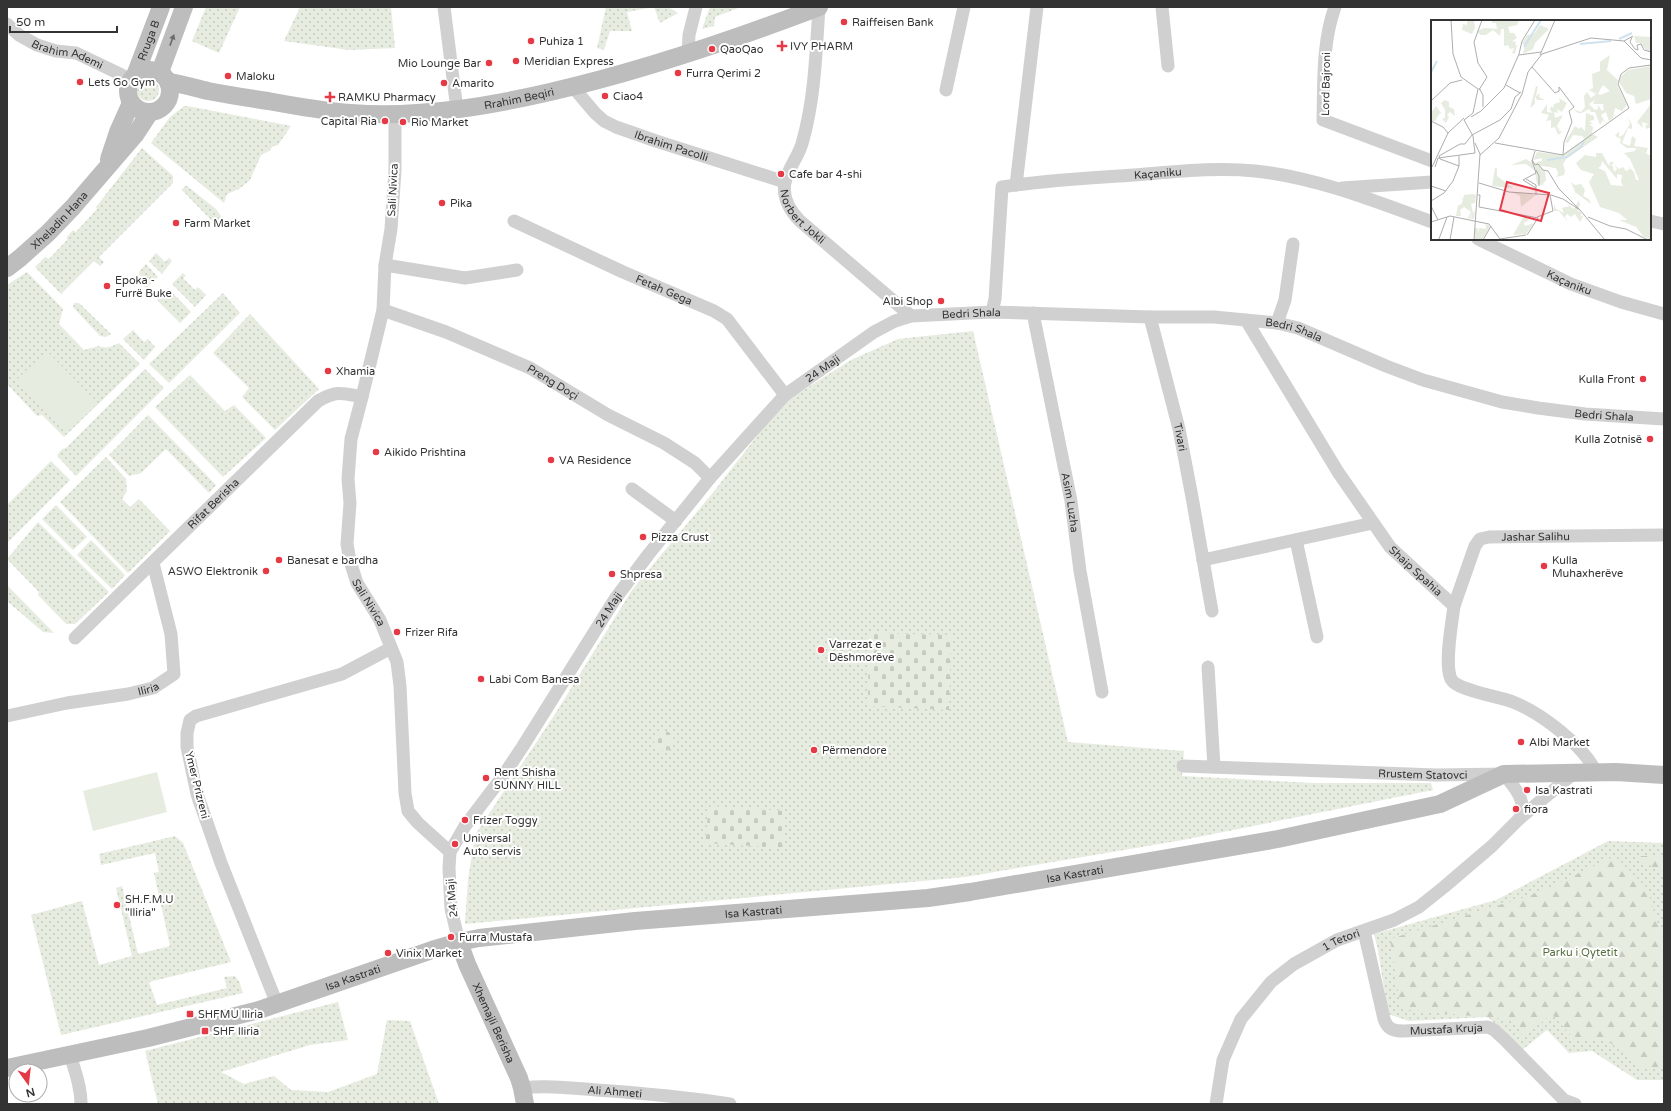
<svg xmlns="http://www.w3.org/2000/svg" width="1671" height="1111" font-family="'Varela Round',sans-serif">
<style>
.green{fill:url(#green-dots)}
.forest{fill:url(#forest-firs)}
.cemetery{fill:url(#cemetery-stones)}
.pitch{fill:#e6ecdf}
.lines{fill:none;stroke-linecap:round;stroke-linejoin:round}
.street{stroke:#d0d0d0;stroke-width:13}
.secondary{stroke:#bdbdbd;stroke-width:18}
.oneway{fill:#6a6a6a}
.poi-dot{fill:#e63946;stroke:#fff;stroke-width:1.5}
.labels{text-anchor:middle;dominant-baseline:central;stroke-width:4;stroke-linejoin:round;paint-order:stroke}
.poi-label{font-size:11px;fill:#333;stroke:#fff;text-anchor:start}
.street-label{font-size:11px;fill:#333;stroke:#fff}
.park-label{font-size:11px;fill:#56703f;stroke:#fff}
.inset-river{fill:none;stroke:#cfe2ee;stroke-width:2}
.inset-road{fill:none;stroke:#adadad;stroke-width:1}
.view{fill:#e63946;fill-opacity:0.15;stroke:#e63946;stroke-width:2}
.inset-edge{fill:none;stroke:#333;stroke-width:2}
</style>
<defs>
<pattern id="green-dots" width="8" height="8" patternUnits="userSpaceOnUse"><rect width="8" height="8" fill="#e6ecdf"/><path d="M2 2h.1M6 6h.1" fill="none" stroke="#c6cbc0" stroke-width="1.8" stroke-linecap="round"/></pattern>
<pattern id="forest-firs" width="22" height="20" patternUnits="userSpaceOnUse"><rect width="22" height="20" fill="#e6ecdf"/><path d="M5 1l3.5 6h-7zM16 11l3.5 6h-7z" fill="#c6cbc0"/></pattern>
<pattern id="cemetery-stones" width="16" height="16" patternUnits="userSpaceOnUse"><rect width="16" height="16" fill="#e6ecdf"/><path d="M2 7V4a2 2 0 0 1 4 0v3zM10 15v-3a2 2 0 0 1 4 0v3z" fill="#c6cbc0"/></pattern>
</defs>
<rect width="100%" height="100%" fill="#fff"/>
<path class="green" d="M206,7H240L219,53L192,41Z
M300,7H391L395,48L349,50L284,41Z
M606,7H668L678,13L660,23L654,7L627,12L632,31H610L604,50L597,48Z
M710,7H741L715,17L714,26L702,29Z
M137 90a11 11 0 1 1 22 0a11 11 0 1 1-22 0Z
M184,106L193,107L291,126L278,145L273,146L269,151L261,155L250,180L239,189L227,194L224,203L151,143L170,117Z
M142,148L173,176V183L99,257L104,262L100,266L94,261L61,294L35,267L45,257L49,259L67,240V237L73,230L76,232L97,209L96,207Z
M185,186H187L216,209L221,216L219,225L217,226L182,190Z
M156,253L165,262L169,258L172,261L162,274L149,261Z
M146,264L158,277L146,288L140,282L139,272Z
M27,272L63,309L59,324L84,350L99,346C107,349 111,347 119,343L140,364L64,437L42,415L37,416L7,384V285Z
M183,273L186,276L183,278L195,290L198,287L206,295L195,307L172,284Z
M168,288L191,312L180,323L157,300Z
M223,293L240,313L169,383L149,364Z
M74,303H79L111,334L106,337L100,336L73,307Z
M250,314L319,389L275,430L242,397L249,388L213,353Z
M133,330L144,342L148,339L155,347L144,360L123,339Z
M973,331L1068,742L1184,751L1182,776L1313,783H1431L1433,790L1183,840L965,877L465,924L468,880L475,835L557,711L632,590L711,495L783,403L851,360L898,339Z
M145,369L164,388L76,476L57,456C59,452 61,449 66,448Z
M190,375L225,411L234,405L266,438L223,477L155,407Z
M148,415L216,485L209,493L166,449L141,473L129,476L109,455Z
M106,457L126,479L127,491L122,499L130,507L139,499L170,531L128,573L60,502Z
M51,461L70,480L7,543V505Z
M56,505L87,537L73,550L42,519Z
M38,522L109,592L75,624H66L38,595L39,592L7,559Z
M91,540L125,575L112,589L77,555Z
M7,585L54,633L43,632L7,601Z
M175,836L183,843L231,962L149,982L157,1005L227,988L224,977L235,976L239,981L243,993L61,1035L31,915L82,901L99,965L132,956L116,888L122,886L138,954L170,946L154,873L159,872L155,853L101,865L99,854Z
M1608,841L1664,843V1080H1637L1592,1051L1569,1053L1547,1030L1522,1050L1488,1017L1409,1021L1388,1014L1378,950L1374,934L1496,900Z
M338,1002L348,1040L310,1045L221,1072L244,1084L274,1076L291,1090L328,1092L377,1074L387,1020L410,1021L439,1104H158L145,1051Z"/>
<path class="forest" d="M1615,856L1647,888L1657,922L1664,930V1069L1643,1068L1608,1041L1574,1039L1552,1014L1523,1037L1514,1020L1401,1009L1390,939L1538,893Z
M1635,856H1664V874Z"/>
<path class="cemetery" d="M869,633L951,635L949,710L868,706Z
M654 741a10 10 0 1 1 20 0a10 10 0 1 1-20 0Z
M709,806L785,811L782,848L705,843Z"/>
<path class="pitch" d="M47,351L98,403L66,433L15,381Z
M157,772L167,812L93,831L83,791Z"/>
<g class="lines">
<g class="street">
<path d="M444,7L457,110"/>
<path id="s1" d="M819,7C816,51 815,97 803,140C800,155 788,168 785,182C782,197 790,211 800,221L911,316"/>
<path d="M1162,7L1168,66"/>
<path d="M1335,7C1322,43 1324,82 1323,120L1432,161"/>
<path id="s2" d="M7,24L19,35L37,45L56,51L76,53L122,75L129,83"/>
<path d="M688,54L689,35L696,7"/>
<path id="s3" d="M573,87L595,113L604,121L616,127L656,141L785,182"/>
<path d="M946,90L964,7"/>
<path id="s4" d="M395,114V170L391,229L385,265L383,310L362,397L351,439L348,479L350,503L347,544L350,561L357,583L380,620L397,662L400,686L405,793L408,811L418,823L450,852"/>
<path d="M1016,185L1037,7"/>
<path d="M1342,188L1432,182"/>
<path id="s5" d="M514,221L623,272L714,311L727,319L785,395"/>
<path d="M1650,221L1664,224"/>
<path id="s6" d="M1478,239L1571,284L1621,302L1664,314"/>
<path d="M385,265L465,278L517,270"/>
<path id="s7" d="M383,310L446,332L530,368L608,415L664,443L695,463L710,478"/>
<path id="s8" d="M992,312L995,299L1002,187C1045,180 1090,178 1134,175C1174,172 1215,167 1255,171C1315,177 1375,201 1432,222"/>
<path id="s9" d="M1033,313L1071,501L1080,571L1102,692"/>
<path id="s10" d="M1150,317L1179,429L1192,497L1212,611"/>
<path id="s11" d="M1246,320L1338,472L1390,547L1454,606C1452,623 1444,664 1451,679C1457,691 1499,696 1513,702C1541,713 1583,745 1596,772"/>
<path d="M1277,323L1285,300L1293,244"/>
<path d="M632,489L676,521"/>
<path d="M1296,540L1317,637"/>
<path d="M1203,560L1373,523"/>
<path id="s12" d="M1454,606L1475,546L1480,539L1489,537L1664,535"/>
<path id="s13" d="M75,638L318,401C337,390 342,393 362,397"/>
<path d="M1208,667L1214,767"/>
<path id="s14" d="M7,716L67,703L128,694L153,688L174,674L171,634L153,563"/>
<path id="s15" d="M1183,766L1436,775L1504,774C1515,789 1527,799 1520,818"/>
<path id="s16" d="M1364,931L1384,1019C1388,1030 1394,1031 1404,1031L1488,1027L1494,1030L1504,1039L1564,1100L1575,1104"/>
<path id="s17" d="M459,942L451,909L449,868L450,852L465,826L503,776L523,746L615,599L648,555L710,478L785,395L874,332L895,321L911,316L992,312L1150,317H1214L1277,323L1298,328L1386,366L1423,380L1502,402L1538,408L1585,414L1664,419"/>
<path d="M277,1004L221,863L197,794L187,747V733L190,720L196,716L342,674L391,648"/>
<path d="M70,1055C75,1071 81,1087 81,1104"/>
<path id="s18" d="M522,1088C547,1085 571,1088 596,1090C641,1093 685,1097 730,1104"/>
<path id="s19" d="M1216,1104L1223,1060L1241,1019L1271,982L1294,964L1337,940L1394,920L1419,907L1444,887L1492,846L1520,818L1574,773"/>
</g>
<g class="secondary">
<circle cx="149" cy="91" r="21"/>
<path d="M160,72L184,7"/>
<path id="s20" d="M136,73L161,7"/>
<path id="s21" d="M169,82C182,84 195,88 208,91C228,95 248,98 268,101C295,106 323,111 351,113C418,118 485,107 550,92C642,71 730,41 819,7"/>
<path d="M109,159L118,132L131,103"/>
<path id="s22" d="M7,268L20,258L48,233L73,207L135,135L150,112"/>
<path id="s23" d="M459,942L467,964L519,1078L522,1088L525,1104"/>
<path id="s24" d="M7,1068L148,1038L259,1010L432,950L459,942L479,938L635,921L928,898L970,892L1278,839L1440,804L1504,774L1616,772L1664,775"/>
</g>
</g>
<defs><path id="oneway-solid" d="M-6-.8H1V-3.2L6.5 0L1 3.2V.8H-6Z"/></defs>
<use class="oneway" href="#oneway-solid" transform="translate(172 40) rotate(-70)"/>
<g class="poi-dot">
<circle cx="844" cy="22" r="4"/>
<circle cx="531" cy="41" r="4"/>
<path d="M780 40h4v4h4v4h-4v4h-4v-4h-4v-4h4z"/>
<circle cx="712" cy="49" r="4"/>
<circle cx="516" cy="61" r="4"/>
<circle cx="489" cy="63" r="4"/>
<circle cx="678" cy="73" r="4"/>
<circle cx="228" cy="76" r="4"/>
<circle cx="80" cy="82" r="4"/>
<circle cx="444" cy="83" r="4"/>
<circle cx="605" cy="96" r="4"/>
<path d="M328 91h4v4h4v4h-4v4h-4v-4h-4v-4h4z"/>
<circle cx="385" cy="121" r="4"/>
<circle cx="403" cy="122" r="4"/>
<circle cx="781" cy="174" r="4"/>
<circle cx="442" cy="203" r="4"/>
<circle cx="176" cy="223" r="4"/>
<circle cx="107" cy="286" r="4"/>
<circle cx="941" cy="301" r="4"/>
<circle cx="328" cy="371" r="4"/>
<circle cx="1643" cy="379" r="4"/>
<circle cx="1650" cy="439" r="4"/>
<circle cx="376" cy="452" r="4"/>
<circle cx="551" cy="460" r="4"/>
<circle cx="643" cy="537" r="4"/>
<circle cx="279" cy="560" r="4"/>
<circle cx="1544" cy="566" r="4"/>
<circle cx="266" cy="571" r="4"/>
<circle cx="612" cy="574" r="4"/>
<circle cx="397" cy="632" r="4"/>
<circle cx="821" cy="650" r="4"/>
<circle cx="481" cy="679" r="4"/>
<circle cx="1521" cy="742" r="4"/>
<circle cx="814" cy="750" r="4"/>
<circle cx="486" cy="778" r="4"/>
<circle cx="1527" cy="790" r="4"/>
<circle cx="1516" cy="809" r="4"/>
<circle cx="465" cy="820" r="4"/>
<circle cx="455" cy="844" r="4"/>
<circle cx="117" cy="905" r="4"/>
<circle cx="451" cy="937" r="4"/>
<circle cx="388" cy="953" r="4"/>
<rect x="186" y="1010" width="8" height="8" rx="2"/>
<rect x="201" y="1027" width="8" height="8" rx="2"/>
</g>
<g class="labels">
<g class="poi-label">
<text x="852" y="22">Raiffeisen Bank</text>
<text x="539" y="41">Puhiza 1</text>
<text x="790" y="46">IVY PHARM</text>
<text x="720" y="49">QaoQao</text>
<text x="524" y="61">Meridian Express</text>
<text x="481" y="63" text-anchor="end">Mio Lounge Bar</text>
<text x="686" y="73">Furra Qerimi 2</text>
<text x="236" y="76">Maloku</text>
<text x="88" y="82">Lets Go Gym</text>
<text x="452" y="83">Amarito</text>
<text x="613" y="96">Ciao4</text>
<text x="338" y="97">RAMKU Pharmacy</text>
<text x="377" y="121" text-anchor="end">Capital Ria</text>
<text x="411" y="122">Rio Market</text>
<text x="789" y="174">Cafe bar 4-shi</text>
<text x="450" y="203">Pika</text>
<text x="184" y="223">Farm Market</text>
<text x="115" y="280">Epoka -<tspan x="115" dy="13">Furrë Buke</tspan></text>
<text x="933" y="301" text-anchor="end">Albi Shop</text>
<text x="336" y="371">Xhamia</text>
<text x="1635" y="379" text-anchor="end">Kulla Front</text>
<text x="1642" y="439" text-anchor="end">Kulla Zotnisë</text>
<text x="384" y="452">Aikido Prishtina</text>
<text x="559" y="460">VA Residence</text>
<text x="651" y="537">Pizza Crust</text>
<text x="287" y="560">Banesat e bardha</text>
<text x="1552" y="560">Kulla<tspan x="1552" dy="13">Muhaxherëve</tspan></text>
<text x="258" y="571" text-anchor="end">ASWO Elektronik</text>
<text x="620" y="574">Shpresa</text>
<text x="405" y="632">Frizer Rifa</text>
<text x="829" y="644">Varrezat e<tspan x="829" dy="13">Dëshmorëve</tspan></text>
<text x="489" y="679">Labi Com Banesa</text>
<text x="1529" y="742">Albi Market</text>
<text x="822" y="750">Përmendore</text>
<text x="494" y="772">Rent Shisha<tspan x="494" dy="13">SUNNY HILL</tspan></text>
<text x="1535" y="790">Isa Kastrati</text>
<text x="1524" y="809">fiora</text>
<text x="473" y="820">Frizer Toggy</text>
<text x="463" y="838">Universal<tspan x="463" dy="13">Auto servis</tspan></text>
<text x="125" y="899">SH.F.M.U<tspan x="125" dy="13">"Iliria"</tspan></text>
<text x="459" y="937">Furra Mustafa</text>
<text x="396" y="953">Vinix Market</text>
<text x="198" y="1014">SHFMU Iliria</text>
<text x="213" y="1031">SHF Iliria</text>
</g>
<g class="street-label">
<text stroke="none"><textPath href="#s20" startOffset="35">Rruga B</textPath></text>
<text stroke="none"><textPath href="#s2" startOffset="69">Brahim Ademi</textPath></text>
<text transform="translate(1326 84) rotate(-89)">Lord Bajroni</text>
<text stroke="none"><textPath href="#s21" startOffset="354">Rrahim Beqiri</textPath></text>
<text stroke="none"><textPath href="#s3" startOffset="118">Ibrahim Pacolli</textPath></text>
<text stroke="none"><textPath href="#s8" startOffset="282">Kaçaniku</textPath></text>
<text transform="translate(393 190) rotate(-87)">Sali Nivica</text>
<text stroke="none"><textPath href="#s1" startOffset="221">Norbert Jokli</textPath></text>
<text stroke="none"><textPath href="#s22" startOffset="71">Xheladin Hana</textPath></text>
<text stroke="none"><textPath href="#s6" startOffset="101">Kaçaniku</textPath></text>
<text stroke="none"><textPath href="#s5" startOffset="165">Fetah Gega</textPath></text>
<text stroke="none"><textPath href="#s17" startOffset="869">Bedri Shala</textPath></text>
<text stroke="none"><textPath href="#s17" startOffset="1193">Bedri Shala</textPath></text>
<text stroke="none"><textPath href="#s17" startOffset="705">24 Maji</textPath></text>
<text stroke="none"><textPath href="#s7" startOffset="185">Preng Doçi</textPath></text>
<text stroke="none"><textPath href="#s17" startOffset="1517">Bedri Shala</textPath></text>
<text stroke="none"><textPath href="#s10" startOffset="124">Tivari</textPath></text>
<text stroke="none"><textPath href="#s9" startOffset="193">Asim Luzha</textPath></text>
<text stroke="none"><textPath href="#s13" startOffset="193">Rifat Berisha</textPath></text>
<text stroke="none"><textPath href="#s12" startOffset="128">Jashar Salihu</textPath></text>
<text stroke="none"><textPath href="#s11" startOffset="304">Shaip Spahia</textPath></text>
<text stroke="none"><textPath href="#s4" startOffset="498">Sali Nivica</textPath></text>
<text stroke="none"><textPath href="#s17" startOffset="381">24 Maji</textPath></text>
<text stroke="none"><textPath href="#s14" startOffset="144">Iliria</textPath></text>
<text stroke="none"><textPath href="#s15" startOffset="240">Rrustem Statovci</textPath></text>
<text transform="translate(197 785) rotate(76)">Ymer Prizreni</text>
<text stroke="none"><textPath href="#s24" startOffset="1090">Isa Kastrati</textPath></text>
<text transform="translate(452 898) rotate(-96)">24 Maji</text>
<text stroke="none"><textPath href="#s24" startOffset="766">Isa Kastrati</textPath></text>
<text stroke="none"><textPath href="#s19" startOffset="219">1 Tetori</textPath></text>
<text stroke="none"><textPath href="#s24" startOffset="358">Isa Kastrati</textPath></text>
<text stroke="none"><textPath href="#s23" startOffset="88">Xhemajli Berisha</textPath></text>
<text stroke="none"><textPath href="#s16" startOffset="158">Mustafa Kruja</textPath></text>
<text stroke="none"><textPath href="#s18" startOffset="93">Ali Ahmeti</textPath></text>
</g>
<g class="park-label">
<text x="1580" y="952">Parku i Qytetit</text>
</g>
</g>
<g transform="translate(1431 20)">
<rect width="220" height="220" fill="#fff"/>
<path d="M36,0H43L44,8L41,14L31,10L32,4L36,5ZM61,0L88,1L86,5L77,7L79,13H83L86,18L81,21L85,22L84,25H86L84,34L81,33L83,28L79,29L77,25L73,26V9H70L69,16L62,10L55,15H49L46,11L53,8L66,9L65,3H61ZM109,5L118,9L104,23L102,29L92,34L94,26L91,23L96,15L103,14ZM105,66L107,67L105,76L109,73L108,77L114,80H106L104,76V84L99,88ZM164,67L169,70L167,74L171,75L158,84L164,90L167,89V85L171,91L173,89L171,85L175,89V92L170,95L175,103L172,100L169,105L164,92H160L158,89L151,93H147L142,89L150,92L154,87L153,76L156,72L160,78L165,74L158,70ZM128,78L136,83L131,92L126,89L127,93L123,92L124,98L132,95L126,106L127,109L131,107L127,110L131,112L127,115L124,107L120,108V100L115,101L118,95L110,93L116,84V92L122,93L119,90L120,86L122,88L123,84L129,82ZM14,80L18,82V87L23,89L24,96L19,92L16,95L18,97L13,107L15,103L11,99L14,98V90L10,83ZM5,86L11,94L9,93L4,101H0V93ZM155,93L163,96V100L158,101L162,104H158L162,107L161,114L167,117L136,138L132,144L134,151L133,155L125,157L128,153L125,148L105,145L103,143L111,141V138L102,140L106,132L132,135L154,119L151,116L142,115L137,123L134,122L144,106L148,109L150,107L154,111ZM197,97L201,105V109L197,108L191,123L199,126L201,116L205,119L203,126L217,128L215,133L205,128H196L189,123L190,119L184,116L188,111V117L192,115L199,104ZM140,162L144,165L150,164L154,170L152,176L158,179L160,184L144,172ZM80,172L92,173L105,175L90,187L89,176ZM42,174L45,175L44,183L40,184L42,193L44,190L43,199H40L41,192L39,199L33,197L37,198L40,192L33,187L29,190L30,196H25L27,185H30L32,180L28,177L32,179L33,175ZM148,180L149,185L146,191L150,192V197L153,195L149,202L144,194L140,197L136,194L134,197L137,202L128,191H123V184L125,189L133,193L131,188L139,186L143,189ZM93,196L98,200L93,203L94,206L103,203L95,214L82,215ZM52,203L59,206L51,220H43L44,208H47V214L48,208L55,209V205Z" fill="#e6ecdf"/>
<path d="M203,16L220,17V31H216L209,23H205ZM179,35L176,50L187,60L186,64L196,85L191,91L184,88L182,98L178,101L172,84H162L165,77L179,71L172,65L169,70L162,68L161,54L169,51V42ZM220,46V79L205,84L203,76L195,73L188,62L190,56L197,50ZM220,84V107L216,109L214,106L217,104L211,102L212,108L206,102ZM205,128L220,136V220L212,216L205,207L188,200H196L188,193L169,187L158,162L163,154L150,150L145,143L154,135L165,137V133H171L178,146L179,142H183L180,146H182L183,152L186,149L183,145L188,149L192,147L195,151L199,149L196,145L203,152L205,160H208L199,139L193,133L204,131ZM171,141L186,159V154L191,155L190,162L192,166L180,165L174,151L167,148L170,146ZM95,139L101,143L103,150L95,144L80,145ZM102,140L104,146L112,140L129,143L134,151L132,155L128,156L125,148L108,145L114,151L115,160L111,165L106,164ZM64,148H66V156L82,168L61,166Z" fill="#e6ecdf" fill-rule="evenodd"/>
<path class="inset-river" d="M188,19L201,13M149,24L180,21M93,27L110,0M0,52L6,41M116,140L136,137L150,127L153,121"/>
<path class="inset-road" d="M201,17L199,22L204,29L207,30L206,25L210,24L213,30L220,32M193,21L210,38L220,40M88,35L110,32M109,35L124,0M101,47L124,73L128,71V67M75,65L89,73M128,67L143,87L138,91L141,102L133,122L132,135M48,68L52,75V87M48,70L56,57L47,43L43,22L51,0M0,81L19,63L31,60M40,97L50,91L73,68L88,34L91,21L104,0M0,101L12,107L17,113M64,123L132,135L198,88L187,64L190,54L198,48L220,45M104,131L101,141L105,153L92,160L105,168M49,135L68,118L91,74L97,52L111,34L160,18L193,21L202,16M101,140L104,145L107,144L112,150L117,151L128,169L149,190M28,146L9,139L8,136L29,124H34L41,115L69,100L80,89L84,77L90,72M1,147L17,113L33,98M4,147L7,138L44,133L42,116L33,100L42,93L47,69L30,57L22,34L20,0M105,150L108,156V166M95,159L105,165V175M48,163L78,172L120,175L132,179L149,190L174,220M0,166L15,171M47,175H49L48,187L107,198M0,181L13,173L22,161L28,146V136M0,186L7,200M106,197L122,191L119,175M157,197L179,206L195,209L217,220M0,202L19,196L58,204L69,219L95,215M96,215L107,198M8,219L16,197M19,220L23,197M43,220L49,134L44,123M52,220L60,206"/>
<path class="view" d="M76,162L118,173L110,201L69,190Z"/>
<rect width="220" height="220" class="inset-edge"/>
</g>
<rect width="1671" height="1111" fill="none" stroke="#333333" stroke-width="16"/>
<g transform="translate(28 1083) rotate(165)"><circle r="19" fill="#ffffff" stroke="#adadad"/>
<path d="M0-3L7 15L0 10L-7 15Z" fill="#e63946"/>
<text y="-6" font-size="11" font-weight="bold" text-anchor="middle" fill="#333333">N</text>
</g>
<path d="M10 26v6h107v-6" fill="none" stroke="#333333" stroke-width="2"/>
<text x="16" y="26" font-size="12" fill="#333333" stroke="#ffffff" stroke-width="3" paint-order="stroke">50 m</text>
</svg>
